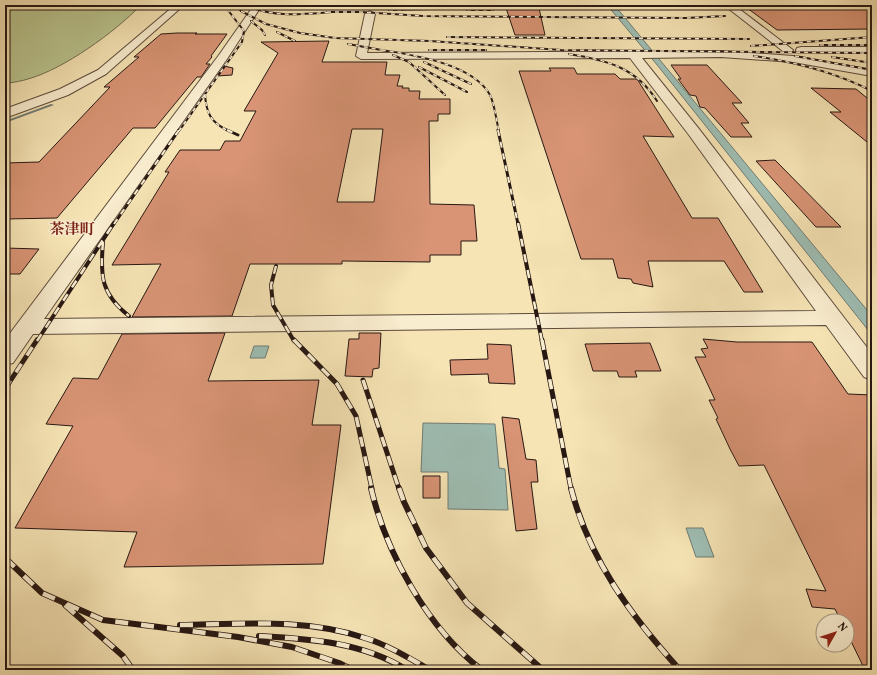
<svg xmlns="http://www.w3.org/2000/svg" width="877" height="675" font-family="Vollkorn,'Noto Serif JP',serif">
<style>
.green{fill:#bac58f;stroke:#716e51}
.water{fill:#9ebeb4;stroke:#6f7c74}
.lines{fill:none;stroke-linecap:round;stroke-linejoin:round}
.stream{fill:#6f7c74;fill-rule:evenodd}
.building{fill:#d89475;stroke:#281813;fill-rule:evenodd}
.minor-casing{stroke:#5c4b3c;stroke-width:2}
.minor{fill:#f9edcf;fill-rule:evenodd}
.rail-far4-casing{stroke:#281813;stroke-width:2}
.rail-far3-casing{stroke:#281813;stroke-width:3}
.rail-far2-casing{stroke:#281813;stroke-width:4}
.rail-far1-casing{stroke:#281813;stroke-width:5}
.rail-casing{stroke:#281813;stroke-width:6}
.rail-far4{stroke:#f9edcf;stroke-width:1.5;stroke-dasharray:4;stroke-linecap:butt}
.rail-far3{stroke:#f9edcf;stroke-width:2;stroke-dasharray:6;stroke-linecap:butt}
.rail-far2{stroke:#f9edcf;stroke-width:2.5;stroke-dasharray:8;stroke-linecap:butt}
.rail-far1{stroke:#f9edcf;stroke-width:3.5;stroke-dasharray:10;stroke-linecap:butt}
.rail{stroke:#f9edcf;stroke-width:4.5;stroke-dasharray:13;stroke-linecap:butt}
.labels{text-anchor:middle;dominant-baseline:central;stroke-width:3;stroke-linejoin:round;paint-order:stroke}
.neighbourhood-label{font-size:15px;font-weight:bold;fill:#7a1f14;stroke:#f9edcf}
</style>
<rect width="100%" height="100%" fill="#f6e4b5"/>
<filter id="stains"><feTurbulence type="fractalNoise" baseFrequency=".005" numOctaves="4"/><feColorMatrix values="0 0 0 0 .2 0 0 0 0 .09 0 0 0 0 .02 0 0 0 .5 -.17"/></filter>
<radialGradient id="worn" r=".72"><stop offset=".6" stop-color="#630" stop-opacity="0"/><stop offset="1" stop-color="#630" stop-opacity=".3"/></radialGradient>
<path class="green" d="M5,5H141C115,32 64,69 28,79C22,81 15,82 9,83L6,79L5,74Z"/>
<path class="water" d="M607,5H614L621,13L872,316V335L658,66Z
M254,346H269L265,358H250Z
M423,423L495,424L499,468L505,469L508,510L448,509V472H421Z
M686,528H703L714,557H696Z"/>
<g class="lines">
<path class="stream" d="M51,104L54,105L5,123V121Z"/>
</g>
<path class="building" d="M743,5H872V29L777,30Z
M506,8H539L545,35H515Z
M177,33H197L195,34H227L211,56L212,57L206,64H210L201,77H197L155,128H133L57,218L5,219V163L39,162L110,87H104L139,57H134L161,34Z
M329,41L322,62H387L385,75H400L397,86H403L402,88H409V91H420L419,99H450V114H438V121H429L430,204L474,205L477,241H461V255H430V262L342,261V264H250L232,316L132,317L161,264L112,265L169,172H165L180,150H220L225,141H240L256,111H244L278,53L261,42ZM352,129H383L374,202H337Z
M671,65H707L742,103H732L749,123H741L752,137H731L705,108L700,107L696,96L690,95L678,79H681Z
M224,66L233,68L232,75L217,76Z
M549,68H574L577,74H615L620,79H637L674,137L643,136L692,218H718L763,292H744L724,261H648L653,287L633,283L631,279L618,278L613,259H581L519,71H551Z
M811,88L856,89L872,102V146L830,112H841Z
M775,160L841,227H816L756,161Z
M5,248L39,249L20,274H5Z
M225,333L208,381L319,380L312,425H341L323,564L124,567L137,532L15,528L73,426L46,424L73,378L98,379L122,334Z
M359,333H381L379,368L373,369L372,377L345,376L349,339H359Z
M703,339L737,342H812L848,394L872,395V670H865L847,633V621H841L835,609L812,607L806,589L826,591L764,465L739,466L730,449L716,419L718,418L709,400H715L695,357H706L701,349L708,348Z
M650,343L661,371H635L637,377H619L617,371H593L585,344Z
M487,344L511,345L515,384L489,383L488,374L451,375L450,360L488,359Z
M502,417L519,419L526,459L536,460L538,482H531L537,529L516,531Z
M423,476H440V498H423Z"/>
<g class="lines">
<g class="minor-casing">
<path id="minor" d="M175,5H184L106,74L68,95L5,118V109L60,89L98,70Z
M254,5H262L227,59L44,319L816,311L689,135L630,58L361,59L356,56L365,14L370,11L375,14L367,53L721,51L793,56L872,70V76L793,62L721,57L642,58L699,129L872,354V380L864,377L826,325L33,334L13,363L5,365V340L219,55Z
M724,5H734L793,50L792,52H784Z
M801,47H872V53L797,52L796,50L797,48Z"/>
</g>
<use href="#minor" class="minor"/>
<g class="rail-far4-casing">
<path id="rail-far4" d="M236,5L241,11L266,24L300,33L335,38L430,41L561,50L872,53
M246,5C273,18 303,14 332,12
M358,8L375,5
M389,10L472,8
M467,10H493
M327,12H361L423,16L686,18L725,16
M251,21L262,30L265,35
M277,32L295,41
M447,37L749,39
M348,44L387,51
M820,45H872
M751,46L872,37
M382,50C414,55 473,64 490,95C495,105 496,120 499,131
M429,50H486
M569,54C606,60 636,67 657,101
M393,55L409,62L445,95
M754,56C795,62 835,72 872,91
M795,56L872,70
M832,57L872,63
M424,62L471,84
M419,67L467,92
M205,94C206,113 211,123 229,131
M179,131L242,42L244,31L224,5"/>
</g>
<g class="rail-far3-casing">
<path id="rail-far3" d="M227,130L238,135
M498,130L518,224
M869,213L872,216
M114,224L179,130"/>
</g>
<g class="rail-far2-casing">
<path id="rail-far2" d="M518,223L542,341
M103,242C100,276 101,294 129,316
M276,266L271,285L273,305L294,341
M37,341L114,223"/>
</g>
<g class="rail-far1-casing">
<path id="rail-far1" d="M294,340L337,384L356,416L372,489
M542,340L571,489
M363,380L399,489
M5,389L37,340"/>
</g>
<g class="rail-casing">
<path id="rail" d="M371,488C386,553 428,629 482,670
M399,488L404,502L426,548L467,603L543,670
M571,488C589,559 631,616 680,670
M5,558L42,593L103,620L238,637L292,647L339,663L353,670
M65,605L123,656L133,670
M180,625C242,624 305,618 365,638C388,645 409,658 430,670
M259,636C310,639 363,642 407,670"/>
</g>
<use href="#rail-far4" class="rail-far4"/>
<use href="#rail-far3" class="rail-far3"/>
<use href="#rail-far2" class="rail-far2"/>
<use href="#rail-far1" class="rail-far1"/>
<use href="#rail" class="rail"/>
</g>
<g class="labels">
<g class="neighbourhood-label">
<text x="72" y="230">茶津町</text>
</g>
</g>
<rect width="877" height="675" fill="none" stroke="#f6e4b5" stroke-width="20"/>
<rect x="6" y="6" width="865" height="663" fill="none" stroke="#281813" stroke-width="2"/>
<rect x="10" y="10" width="857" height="655" fill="none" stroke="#281813"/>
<g transform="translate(835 633) rotate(51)"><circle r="19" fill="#f9edcf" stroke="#a59884"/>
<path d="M0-3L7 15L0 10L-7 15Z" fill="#8f2418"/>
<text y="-6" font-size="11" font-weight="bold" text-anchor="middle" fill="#281813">N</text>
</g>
<rect width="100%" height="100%" filter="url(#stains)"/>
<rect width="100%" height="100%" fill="url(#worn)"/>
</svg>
